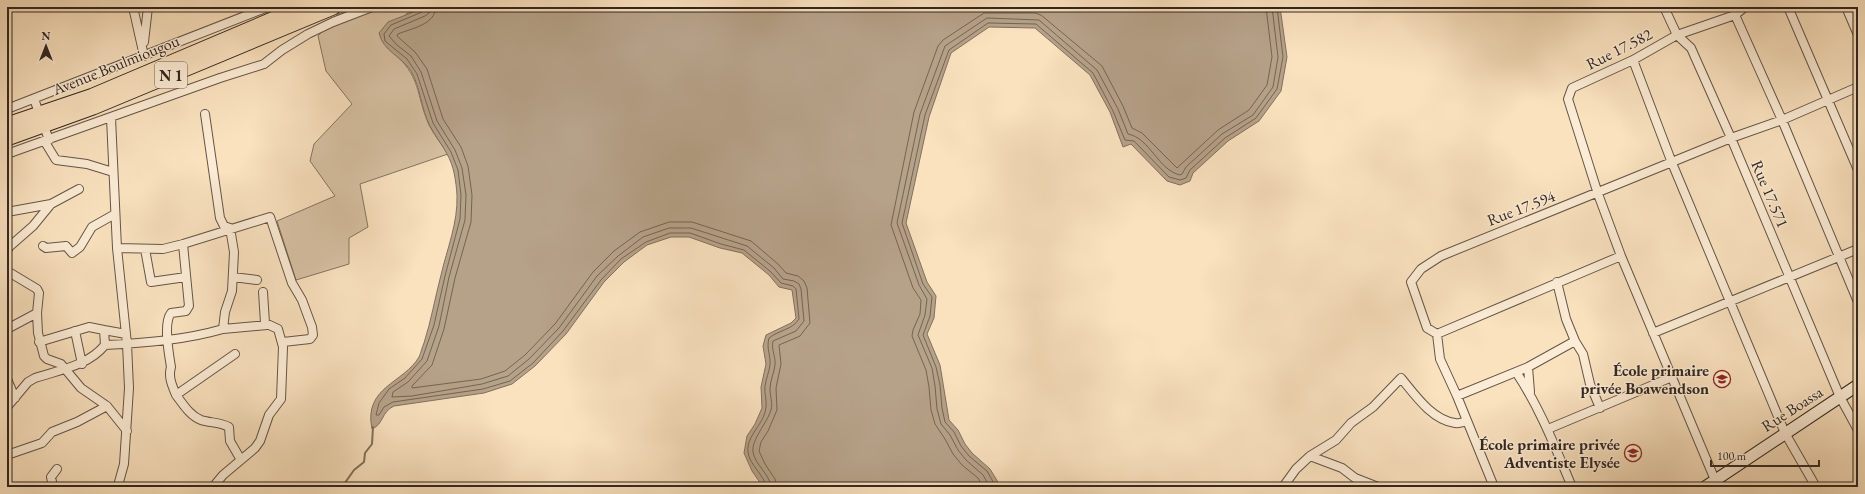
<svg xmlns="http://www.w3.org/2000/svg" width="1865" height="494" font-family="'EB Garamond',serif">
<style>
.green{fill:#d8c2a4;stroke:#857462}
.water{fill:#b6a289;stroke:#81705f}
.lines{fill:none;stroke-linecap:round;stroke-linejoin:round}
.shore{stroke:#746454;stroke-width:1}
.stream{stroke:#81705f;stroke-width:2}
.street-casing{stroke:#645548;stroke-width:10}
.secondary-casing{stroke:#322620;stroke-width:13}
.highway-casing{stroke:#322620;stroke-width:17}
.street{stroke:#fcecd5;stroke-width:8}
.secondary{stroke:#fcecd5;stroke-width:11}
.highway{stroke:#fae2bf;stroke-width:15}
.labels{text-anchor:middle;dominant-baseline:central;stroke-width:3;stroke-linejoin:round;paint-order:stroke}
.shield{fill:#fcecd5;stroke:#6f6156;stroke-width:1}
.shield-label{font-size:15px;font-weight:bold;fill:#322620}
.street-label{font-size:16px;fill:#322620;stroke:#fcecd5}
.poi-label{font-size:16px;font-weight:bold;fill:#322620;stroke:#fcecd5;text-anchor:end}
</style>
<rect width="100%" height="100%" fill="#fae2bf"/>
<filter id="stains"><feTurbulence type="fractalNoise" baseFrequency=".005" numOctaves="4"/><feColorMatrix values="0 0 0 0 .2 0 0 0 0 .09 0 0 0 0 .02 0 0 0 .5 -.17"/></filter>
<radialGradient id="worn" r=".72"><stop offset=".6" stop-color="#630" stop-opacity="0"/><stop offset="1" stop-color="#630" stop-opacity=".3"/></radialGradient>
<path class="green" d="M356,7H426L406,14L391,51C422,76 415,93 429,125C434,135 442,145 448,154L360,184L368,227L349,238V264L296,280L277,221L335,196L310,161L314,144L352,104L326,71L318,36L338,14Z"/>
<path class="water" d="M426,7H1280L1287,57L1281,91L1259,121L1228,141L1193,173L1190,181L1180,185L1167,181L1131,144L1123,147L1110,112L1090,75L1035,28L989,27L951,53L929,117L906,223L927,282L936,296L934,318L927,334L940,365L949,420L958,430L965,444L972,453L990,469L1001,487H763L752,471L744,453L747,436L755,424L762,408L761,387L766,364L763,346L766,335L791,323L796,318L792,290L779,287L769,275L742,253L720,248L689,237H671L647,245L624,262L604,282L566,334L535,366L512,384L484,393L394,406C381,412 384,424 372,429C363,387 404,383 419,357C421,353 422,347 424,343C431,321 435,298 441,275C447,249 458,223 457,195C456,181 454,166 447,154C442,144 435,136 430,126C421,109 421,88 411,71C401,56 383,51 379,33L388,22Z"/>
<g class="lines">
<path class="shore" d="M425,7L422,12L391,25L384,34L385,41L407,59L417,74L433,123L451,152L458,170L461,195L460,219L445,276L434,325L422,359L405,378L389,389L379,403L376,415H379L384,407L393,402L483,389L510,381L533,363L563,331L601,280L621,259L646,242L670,233H690L721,244L744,250L771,272L781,283L793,286L796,289L799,319C792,330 779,330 769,338C766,349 771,355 770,365C769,372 766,379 765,386C764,393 767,400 766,407C765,424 746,435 748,452C749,465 765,475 766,487
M430,7L429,13L425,16L394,29L389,36L397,45L411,56L421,72L437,121L455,150L462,168L466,195L465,220L449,277L439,326L427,361L408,382L393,392L392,397L412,396L482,384L508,376L529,359L559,328L597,276L618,256L643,237L669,228H691L747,246L774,268L783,279L794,281L799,284L801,289L804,321L796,331L773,341C771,350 776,357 775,365C774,373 770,381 770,389C770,396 773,404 771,410C767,423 751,440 753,452C755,465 770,474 771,487
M436,7C435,25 412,28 398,34L397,36L415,52L427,69L443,119L461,147L468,166L472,195L471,222L455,278L444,329L432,365L412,386V388L481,379L505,371L525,355L555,324L593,272L614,251L640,232L669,222H692L751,241L778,264L786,273L798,276L804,281L807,288L810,323L800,336L779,345L781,364L776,388L777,410L768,431L761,442L759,451L765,464L775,479L777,487
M983,487L978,478L962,465L953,454L945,439L935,424L931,410L929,387L926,370L912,336L913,330L920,314L921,300L913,288L891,225L914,112L938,46L943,40L984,13H1035L1041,15L1102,66L1123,106L1132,128L1142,133L1177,168L1218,130L1249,110L1267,85L1272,57L1266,7
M990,487L983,475L966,460L958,450L950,435L941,424L937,409L935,386L932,368L918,335L925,315L927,299L919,285L897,223L920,114L945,46L987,18L1039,20L1097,70L1118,109L1128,134C1150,138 1158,170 1180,175L1182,174L1186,167L1222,134L1253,115L1273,87L1278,57L1272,7
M996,487L987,471L969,456L961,446L954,432L945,422L942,408L940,385L936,367L923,335L930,316L932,297L923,284L902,223L925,115L949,50L988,23L1036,24L1093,73L1113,111L1125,140L1134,141L1169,177L1180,180L1186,178L1190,170L1225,138L1256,118L1277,89L1283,57L1277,7"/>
<path class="stream" d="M342,487L354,470L364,462L365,453L372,444L373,427"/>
<g class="street-casing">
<path id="street" d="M133,7L144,56
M1664,7L1677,35L1691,48L1731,138L1840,397L1858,430
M1788,7L1858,170
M1846,7L1858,35
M1735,15L1782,120L1858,302
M144,42L148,7
M1633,60L1672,163L1785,433L1816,487
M34,99L49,140
M7,109L268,7
M111,118L117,248L127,344L129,388L124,464L119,482V487
M45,142L56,160L87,164L113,172
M7,154L220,78L264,64L282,50L308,34L333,22L372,7
M7,212L51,204
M43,246L46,248L66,246L72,253L80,247L92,227L115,214
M117,248L163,249L183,244L270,217L292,283L302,300L312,327L313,335L310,339L283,342
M145,249L151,282L186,277
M7,251L9,247L33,226L51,204L79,189
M7,271L37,289L39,293L37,313L38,333L44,356L47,359L61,364L81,388L107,406L127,431
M233,277L257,280
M1557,282L1566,319L1575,341L1583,354L1590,384L1600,408
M7,329L37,313
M223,329L267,325
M75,331L82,364
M1653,333L1858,249
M1437,334L1621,256
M39,342L89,327L104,330
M105,345C145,343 185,340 223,329L225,312L232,291L234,252L230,228L224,226L220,218L205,114
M235,354L176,395C183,404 190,416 201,420C210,423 220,422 229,427L230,441L241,460
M1528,367L1530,392
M1516,372C1540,408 1555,447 1572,487
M7,379L15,398
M176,395C172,385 168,377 171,367C169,355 163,323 171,313L186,311L189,306L183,244
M1457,396L1528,367L1575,341
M7,407L28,382L35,378C59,370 88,366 105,345L104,330L126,334
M1548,429L1672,377
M7,455L42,443L52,432L77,422L107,406
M1310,456L1342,468L1355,478L1378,487
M53,487L51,477L57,469
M213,487L223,475L255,448L260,441L269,415L281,399L283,347L278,329L265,323L263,292
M1283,487L1296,469L1310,456L1336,440L1351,423L1373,407L1401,378C1415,395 1432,420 1455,423C1458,424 1464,422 1467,421
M1494,487L1457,396L1440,359L1437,334L1427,328L1411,282L1421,269L1441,256L1731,138L1782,120L1858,87
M1719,487L1715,480L1621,256L1598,194L1568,99L1572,88L1633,60L1677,35L1735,15L1745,7"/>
</g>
<g class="secondary-casing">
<path id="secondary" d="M1705,487L1858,385"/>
</g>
<g class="highway-casing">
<path id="highway" d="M7,125L93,96L303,7
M7,138L93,107L333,7"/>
</g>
<use href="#street" class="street"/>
<use href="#secondary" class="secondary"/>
<use href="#highway" class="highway"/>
</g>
<defs>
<g id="school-ring" transform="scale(0.9)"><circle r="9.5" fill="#fcecd5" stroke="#8f2418" stroke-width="1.5"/><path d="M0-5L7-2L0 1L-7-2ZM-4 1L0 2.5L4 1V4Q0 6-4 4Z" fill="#8f2418"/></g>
</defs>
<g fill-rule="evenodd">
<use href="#school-ring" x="1722" y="379"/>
<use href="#school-ring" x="1633" y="453"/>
</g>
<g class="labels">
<rect class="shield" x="155" y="62" width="32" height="26" rx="3"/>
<g class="shield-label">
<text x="171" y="75">N 1</text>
</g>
<g class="street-label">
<text transform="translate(1619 49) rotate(-27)">Rue 17.582</text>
<text transform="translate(116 65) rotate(-22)">Avenue Boulmiougou</text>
<text transform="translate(1770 194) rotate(67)">Rue 17.571</text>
<text transform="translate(1521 208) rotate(-21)">Rue 17.594</text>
<text transform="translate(1792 409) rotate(-33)">Rue Boassa</text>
</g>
<g class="poi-label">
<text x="1709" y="370">École primaire<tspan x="1709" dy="18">privée Boawendson</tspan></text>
<text x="1620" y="444">École primaire privée<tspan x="1620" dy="18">Adventiste Elysée</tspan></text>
</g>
</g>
<rect width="1865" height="494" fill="none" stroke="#fae2bf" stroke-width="24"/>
<rect x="8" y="8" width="1849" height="478" fill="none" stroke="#322620" stroke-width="2"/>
<rect x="12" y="12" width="1841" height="470" fill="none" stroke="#322620"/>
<g transform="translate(46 46)" stroke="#fcecd5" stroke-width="3" paint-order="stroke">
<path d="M0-3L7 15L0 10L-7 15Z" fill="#322620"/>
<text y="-6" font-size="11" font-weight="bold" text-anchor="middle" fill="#322620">N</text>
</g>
<path d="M1711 460v6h108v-6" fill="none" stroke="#322620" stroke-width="2"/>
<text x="1717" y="460" font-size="12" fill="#322620" stroke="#fcecd5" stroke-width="3" paint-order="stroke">100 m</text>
<rect width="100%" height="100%" filter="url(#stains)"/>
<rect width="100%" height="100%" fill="url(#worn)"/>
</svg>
